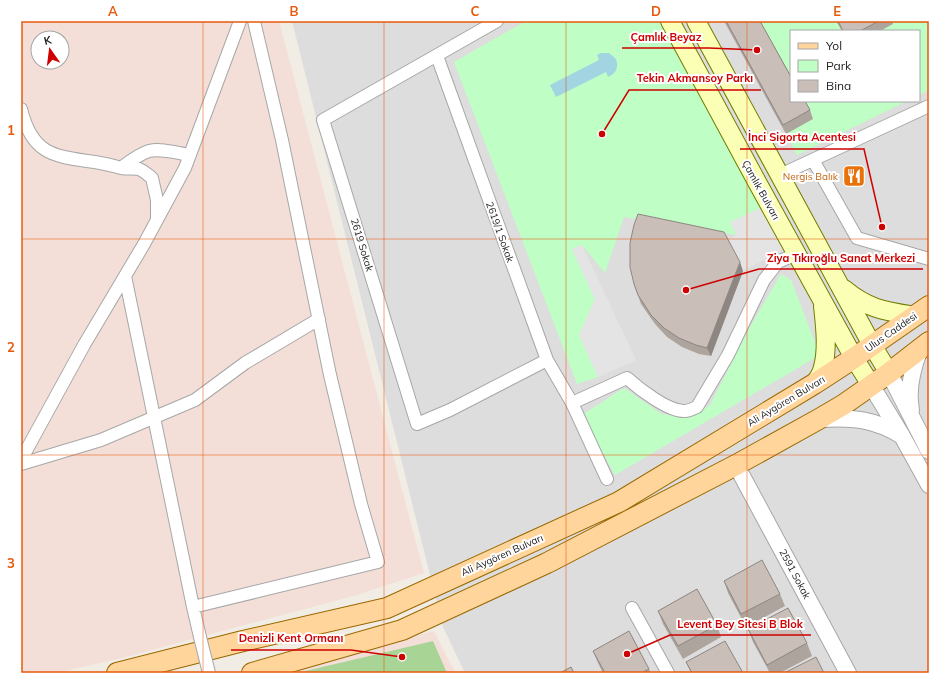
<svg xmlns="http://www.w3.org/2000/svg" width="950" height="694" font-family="Mulish,sans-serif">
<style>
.residential{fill:#dedddd;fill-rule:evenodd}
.military{fill:#f4dfd8;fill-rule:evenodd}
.forest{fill:#a8d496}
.park{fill:#bffec4}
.parking{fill:#e4e4e4}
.water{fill:#a2d4e2}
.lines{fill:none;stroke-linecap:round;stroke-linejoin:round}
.minor-casing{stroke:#a7a7a7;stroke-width:14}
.tertiary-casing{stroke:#a7a7a7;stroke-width:18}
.secondary-casing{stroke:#707d00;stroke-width:20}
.primary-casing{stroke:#9b6800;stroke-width:22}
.minor{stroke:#fff;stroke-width:12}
.tertiary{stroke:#fff;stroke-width:16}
.secondary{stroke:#fbffb5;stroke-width:18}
.primary{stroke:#ffd59c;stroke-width:20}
.minor-bridge-casing{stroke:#a7a7a7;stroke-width:14;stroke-linecap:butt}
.minor-bridge{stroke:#fff;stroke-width:12}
.wall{fill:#ada49e}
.shaded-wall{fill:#8d8681}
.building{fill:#c9bfb8;stroke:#8d8681}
.grid{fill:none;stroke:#e8590c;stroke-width:1;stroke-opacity:0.55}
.labels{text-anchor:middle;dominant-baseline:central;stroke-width:4;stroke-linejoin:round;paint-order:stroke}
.food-label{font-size:10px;fill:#c56008;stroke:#fff;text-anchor:end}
.street-label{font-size:10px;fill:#202020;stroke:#fff}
.leader{fill:none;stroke:#cf0000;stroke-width:1.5}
.callout-dot{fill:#cf0000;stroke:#fff;stroke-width:1.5}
.callout-label{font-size:11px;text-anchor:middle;font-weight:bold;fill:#cf0000;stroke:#fff;stroke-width:4;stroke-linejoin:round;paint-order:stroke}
.neatline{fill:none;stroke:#e8590c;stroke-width:1.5}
.grid-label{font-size:13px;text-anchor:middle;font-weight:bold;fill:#e8590c}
</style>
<rect width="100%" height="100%" fill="#f1ede5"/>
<path class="residential" d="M292,21H929V673H465L443,627ZM791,31H919V101H791Z"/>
<path class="military" d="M21,21H279L424,573L357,595L126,657L56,673H21ZM38,38H62V62H38Z
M434,631L455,673H279Z"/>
<path class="forest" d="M433,641L447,673H297Z"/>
<path class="park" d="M526,21H660L762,207L736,235L624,217L605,273L582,245L572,249L595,299L579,335L598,377L577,384L454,62Z
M729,21H929V90L919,95V31H791V101H907L797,155Z
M781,274L791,280L820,355L615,475L582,415L624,388L662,414L689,418L710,405L750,327Z"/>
<path class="parking" d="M762,207L783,249L743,271L727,241L736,235L730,222Z
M582,245L636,360L598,377L579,335L595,299L572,249Z"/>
<path class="water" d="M601,53H609L616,59C619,68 616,73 608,77L606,72L556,97L550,85L599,60L597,55Z"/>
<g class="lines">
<g class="minor-casing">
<path id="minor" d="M497,21L323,120L417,424L450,410L547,360
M437,56L547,360L572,403L607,479
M21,109C33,158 57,156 100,163C107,164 114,166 121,168C127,169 134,168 139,169C144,171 148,175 152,178L157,200V218
M813,160L857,238L929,259
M121,168C129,162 139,154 149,151C161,148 177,153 190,155
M780,175L929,106
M125,276L193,607L378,562L361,504L330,375L282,140L254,21
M572,403L627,378C639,389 669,412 685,411C689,411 694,408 697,407L728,355L764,280L778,262L796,254
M21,460L84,345L144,244L185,168L240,21
M21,464L101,440L195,400L245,363L319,319
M193,607L200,637
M632,608L668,673"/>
</g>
<g class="tertiary-casing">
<path id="tertiary" d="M889,373L929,451
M871,385L902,436L929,485
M911,410C907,389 912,369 920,349
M821,419C852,417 875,419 902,436
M742,476L848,673"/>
</g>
<g class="secondary-casing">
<path id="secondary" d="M670,21L757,182L854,358L871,385
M696,21L872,345L889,373
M844,289C868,309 884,311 915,316
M814,384C818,379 822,373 823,367C828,348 825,325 823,306"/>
</g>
<g class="primary-casing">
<path id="primary" d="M117,673L243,641L387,608L619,502L814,384L854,358L929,306
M252,673L402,630L547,563L736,465L819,419L843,405L889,373L929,342"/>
</g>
<use href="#minor" class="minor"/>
<use href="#tertiary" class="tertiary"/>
<use href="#secondary" class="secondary"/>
<use href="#primary" class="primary"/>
<g class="minor-bridge-casing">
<path id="minor-bridge" d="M200,637L209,673"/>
</g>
<use href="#minor-bridge" class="minor-bridge"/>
</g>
<path class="wall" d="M724,21H760L810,110L813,119L786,134Z
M836,21H892L893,24L880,31H842Z
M743,271L711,356L699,354L682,347L667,337L655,324L641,304L634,284Z
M724,581L780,594L785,606L746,627L728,593Z
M658,611L717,625L721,637L683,659L663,624Z
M748,629L807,643L812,656L780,673H770L753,642Z
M593,651L649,669L651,673H603L598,663Z
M686,662L743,673H691Z"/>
<path class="shaded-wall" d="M740,262L743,271L711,356L707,348Z"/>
<path class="building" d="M726,21H760L791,77V101H805L810,110L783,125Z
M838,21H879L860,31H843Z
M638,214L724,232L740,262L707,348L696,345L679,338L664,328L651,315L638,295L634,284L630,267V243L634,225Z
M762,560L780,594L741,614L724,581Z
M697,589L717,625L678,646L658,611Z
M788,608L807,643L767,665L748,629Z
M629,631L649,669L641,673H605L593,651Z
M725,641L743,673H692L686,662Z
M816,657L824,673H784Z
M571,667L574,673H560Z"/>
<path class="grid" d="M203,21V673M384,21V673M566,21V673M747,21V673M21,239H929M21,455H929"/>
<defs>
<g id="restaurant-square" transform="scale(1.15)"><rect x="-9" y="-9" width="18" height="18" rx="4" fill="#e8710a" stroke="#fff"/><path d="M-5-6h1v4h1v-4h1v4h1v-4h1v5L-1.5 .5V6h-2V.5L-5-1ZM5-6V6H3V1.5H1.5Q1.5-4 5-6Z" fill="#fff"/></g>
</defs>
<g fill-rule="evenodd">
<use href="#restaurant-square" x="854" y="176"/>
</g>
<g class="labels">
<g class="food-label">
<text x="838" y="176">Nergis Balık</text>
</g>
<g class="street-label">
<text transform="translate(761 190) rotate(61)">Çamlık Bulvarı</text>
<text transform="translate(500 232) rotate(70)">2619/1 Sokak</text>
<text transform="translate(362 245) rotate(73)">2619 Sokak</text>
<text transform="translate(891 332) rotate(-35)">Ulus Caddesi</text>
<text transform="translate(786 401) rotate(-31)">Ali Aygören Bulvarı</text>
<text transform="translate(502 555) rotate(-24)">Ali Aygören Bulvarı</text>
<text transform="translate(795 574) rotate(62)">2591 Sokak</text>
</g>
</g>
<path class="leader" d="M757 50L709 48H622M602 134L629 90H761M882 227L864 149H740M686 290L759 269H923M627 654L670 635H811M402 657L351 650H231"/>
<g class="callout-dot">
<circle cx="757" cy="50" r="4"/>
<circle cx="602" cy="134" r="4"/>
<circle cx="882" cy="227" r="4"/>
<circle cx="686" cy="290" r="4"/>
<circle cx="627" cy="654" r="4"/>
<circle cx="402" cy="657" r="4"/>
</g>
<g class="callout-label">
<text x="666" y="41">Çamlık Beyaz</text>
<text x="695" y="82">Tekin Akmansoy Parkı</text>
<text x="802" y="141">İnci Sigorta Acentesi</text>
<text x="841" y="262">Ziya Tıkıroğlu Sanat Merkezi</text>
<text x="740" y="628">Levent Bey Sitesi B Blok</text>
<text x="291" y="642">Denizli Kent Ormanı</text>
</g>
<rect width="950" height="694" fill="none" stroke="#ffffff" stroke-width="44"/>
<rect x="790" y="30" width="130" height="72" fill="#ffffff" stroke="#a6a6a6"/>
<rect x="798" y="43" width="20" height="6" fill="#ffd59c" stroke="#a6a6a6"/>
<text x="826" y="50" font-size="12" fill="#202020">Yol</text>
<rect x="798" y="60" width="20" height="12" fill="#bffec4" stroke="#a6a6a6"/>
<text x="826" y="70" font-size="12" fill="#202020">Park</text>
<rect x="798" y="80" width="20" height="12" fill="#c9bfb8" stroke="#a6a6a6"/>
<text x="826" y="90" font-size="12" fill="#202020">Bina</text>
<g transform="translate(50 50) rotate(346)"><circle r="19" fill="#ffffff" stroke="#a6a6a6"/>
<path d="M0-3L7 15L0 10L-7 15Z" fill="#cf0000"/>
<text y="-6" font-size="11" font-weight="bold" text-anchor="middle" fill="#202020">K</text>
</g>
<rect x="22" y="22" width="906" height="650" class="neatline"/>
<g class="grid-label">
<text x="113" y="16">A</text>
<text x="294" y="16">B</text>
<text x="475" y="16">C</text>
<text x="656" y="16">D</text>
<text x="837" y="16">E</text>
<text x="11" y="135">1</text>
<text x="11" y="352">2</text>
<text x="11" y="568">3</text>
</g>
</svg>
